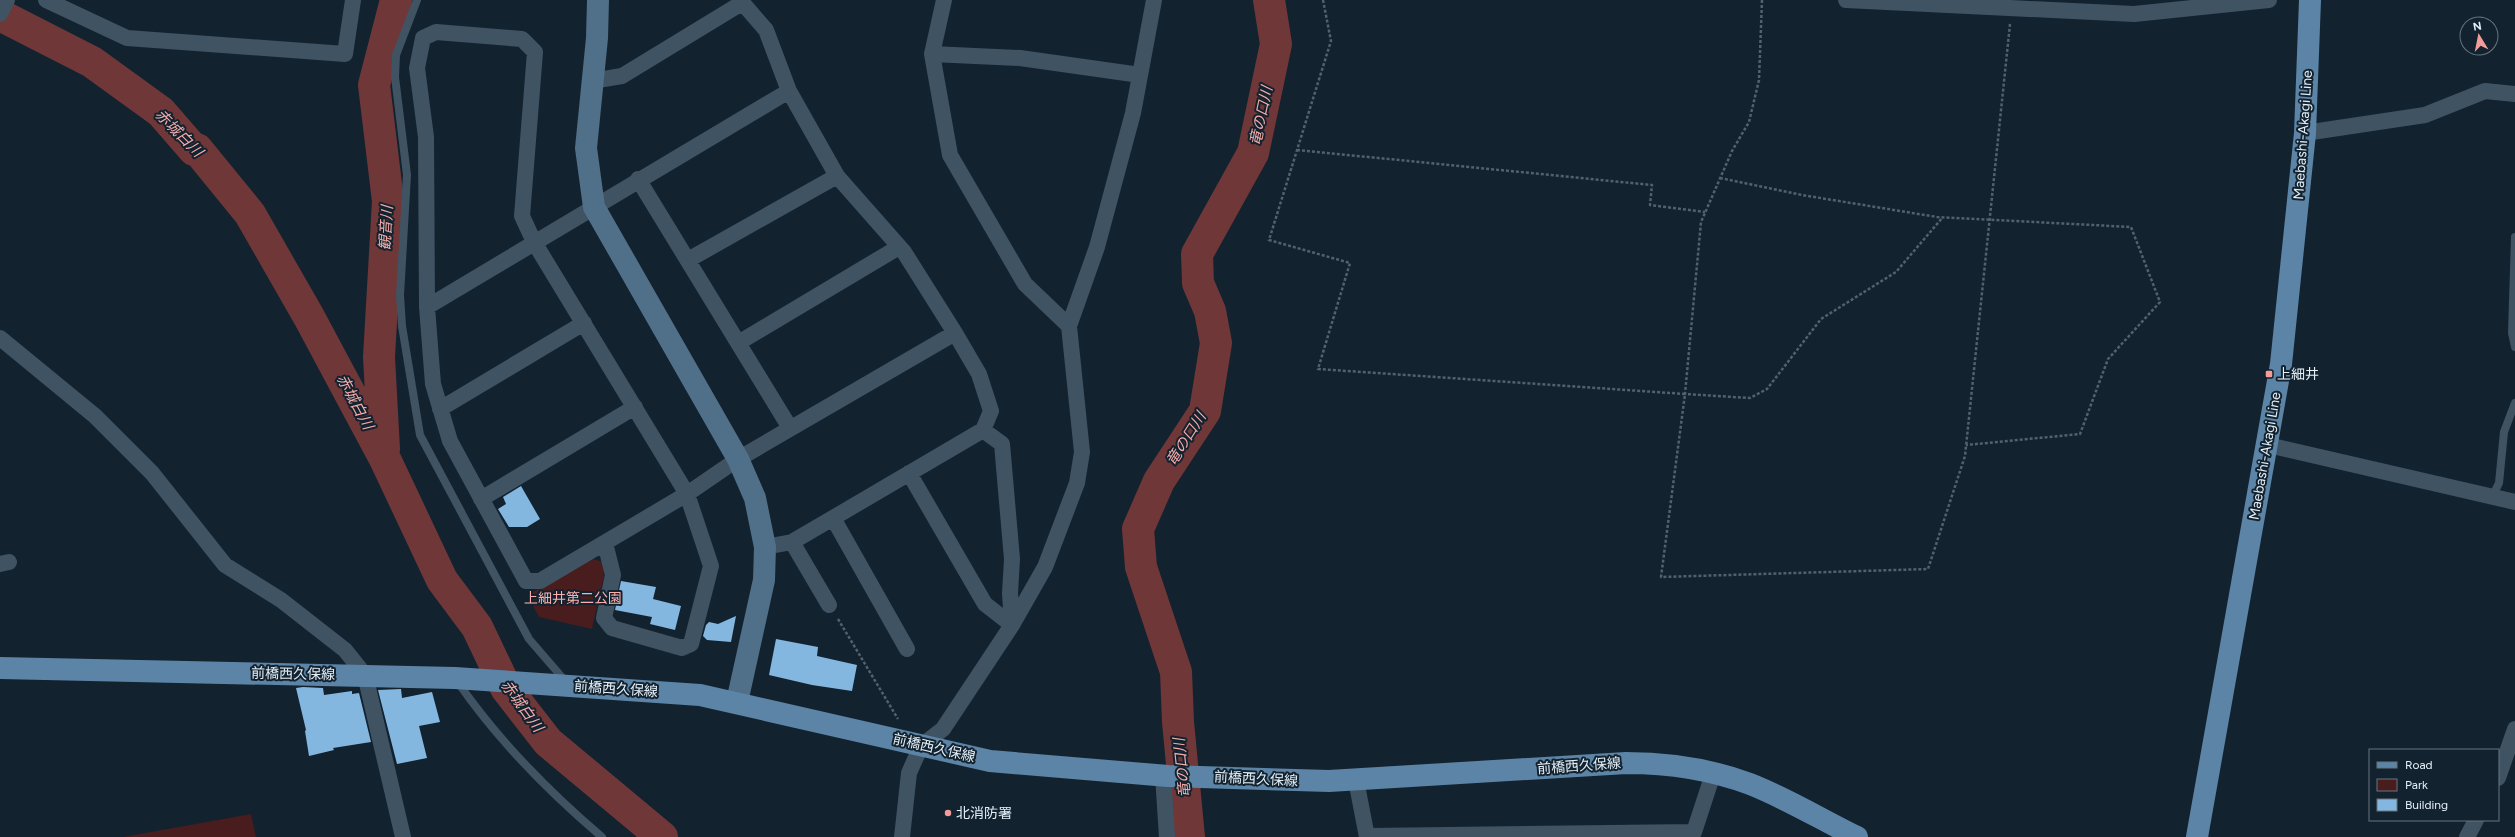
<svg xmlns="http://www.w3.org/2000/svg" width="2515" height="837" font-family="Figtree,'Noto Sans JP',sans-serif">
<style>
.green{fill:#491c1d}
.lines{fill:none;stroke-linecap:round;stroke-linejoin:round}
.river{stroke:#6f3737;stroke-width:32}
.building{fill:#84b7e0}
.path{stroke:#52616d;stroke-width:2.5;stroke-dasharray:3 2;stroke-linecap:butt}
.lane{stroke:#405363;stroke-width:8}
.street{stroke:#405363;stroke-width:16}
.secondary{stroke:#506f89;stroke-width:22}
.primary{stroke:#5c84a6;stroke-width:22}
.poi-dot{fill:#f59b9a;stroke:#12222f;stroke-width:1.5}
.labels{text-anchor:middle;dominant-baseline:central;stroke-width:4;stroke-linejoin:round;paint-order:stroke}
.street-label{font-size:14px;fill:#e4eff8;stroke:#12222f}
.poi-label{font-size:14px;fill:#e4eff8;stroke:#12222f;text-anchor:start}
.park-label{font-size:14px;fill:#faafad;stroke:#12222f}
.water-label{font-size:15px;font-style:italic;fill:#f6acaa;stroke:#12222f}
</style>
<rect width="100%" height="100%" fill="#12222f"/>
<path class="green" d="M593,559L603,562L604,576L592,629L539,617L527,595Z
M251,814L256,837H123Z"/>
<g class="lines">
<path class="river" d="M0,15L92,62L161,112L194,150L197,149L250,214L309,317L385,459L442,580L477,627L506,688L548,742L662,837
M384,449L379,357L388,201L374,85L396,0
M1189,837L1178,722L1176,672L1141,567L1138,529L1159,481L1205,411L1216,343L1210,311L1198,283L1197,254L1253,153L1276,44L1269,0"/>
</g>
<path class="building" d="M521,486L540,519L527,527H509L498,509L506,504L503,497Z
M621,581L656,587L653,599L681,606L675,630L650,624L652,617L615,610Z
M736,616L731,642L707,640L703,636L706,625L709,622L718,624Z
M776,639L818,647L817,656L857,665L852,691L812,685L769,675Z
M303,687L323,688L324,695L352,691V694L359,693L371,742L333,748L334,750L309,756L305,731L306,730L296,688Z
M401,689L402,698L432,692L440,722L419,726L427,758L397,764L378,690Z"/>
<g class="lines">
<path class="path" d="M1323,0L1331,41L1269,240L1350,263L1318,369L1685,394L1661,577L1928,569L1965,456L2010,24
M1762,0L1759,80L1749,122L1732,151L1701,222L1685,394L1750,398L1767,389L1821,319L1896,272L1943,217
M1297,150L1652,185L1650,205L1705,212
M1720,178L1802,195L1937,217L2131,227L2160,302L2108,359L2080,434L1966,445
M838,619L898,719"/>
<path class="lane" d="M417,0L396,55L395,77L407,175L400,295L402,326L420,435L529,639L567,683
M2515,237L2512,333L2515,347
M2493,495L2499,483L2504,432L2515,403
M457,681C497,739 548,791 602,837"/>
<path class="street" d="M46,0L127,38L345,54L353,0
M740,0L766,30L789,91L837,176L904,252L955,333L979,374L991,411L983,430L792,542L765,547
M944,0L932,54L950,155L1025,284L1069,326
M1846,0L2134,14L2269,0
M0,14L7,0
M932,54L1020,58L1140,75
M592,81L622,76L742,3
M2305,133L2425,115L2485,91L2515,94
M638,179L790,428
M688,260L837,176
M427,307L789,91
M0,338L95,416L152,473L225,565L281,600L345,650L365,675L403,837
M738,343L899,247
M440,409L584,323
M983,430L1002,444L1012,559L1010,593L1012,625
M2268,445L2515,502
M909,473L985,604L1012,625
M481,499L635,407
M833,518L907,649
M792,542L829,605
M605,543L613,575L604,618L612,628L682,648L691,644L711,566L687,494L534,242L522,216L535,52L522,39L436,32L423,38L417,68L426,137L427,307L433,384L450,441L526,581H540L687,494L738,459L955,333
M0,564L9,562
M1163,775L1167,837
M2498,778L2515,729
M1356,780L1367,837
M1367,836L1694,832L1713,774
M902,837L909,773L921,746L943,729L1012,625L1045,567L1077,483L1082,452L1069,326L1097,247L1133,113L1154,0
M2467,837L2476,820"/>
<path class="secondary" d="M598,0L597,38L586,148L594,207L738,459L755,498L765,547L764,580L737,702"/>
<path class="primary" d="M0,668L455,678L700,695L990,761L1168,776L1329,781L1626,763C1669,763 1710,769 1750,784C1786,798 1822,820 1857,837
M2197,837L2281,364L2305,133L2310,0"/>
</g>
<g class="poi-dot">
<rect x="2265" y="370" width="8" height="8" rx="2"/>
<circle cx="948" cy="813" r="4"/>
</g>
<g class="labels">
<g class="street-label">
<text transform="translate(2303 135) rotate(-86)">Maebashi-Akagi Line</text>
<text transform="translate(2265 456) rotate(-80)">Maebashi-Akagi Line</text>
<text transform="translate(293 674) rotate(1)">前橋西久保線</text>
<text transform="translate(616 689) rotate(4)">前橋西久保線</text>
<text transform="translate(934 748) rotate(13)">前橋西久保線</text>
<text transform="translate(1579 766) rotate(-4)">前橋西久保線</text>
<text transform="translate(1256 779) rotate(3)">前橋西久保線</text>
</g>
<g class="poi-label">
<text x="2277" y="374">上細井</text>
<text x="956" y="813">北消防署</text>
</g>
<g class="park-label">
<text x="573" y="598">上細井第二公園</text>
</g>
<g class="water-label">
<text transform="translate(1261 116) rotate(-78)">竜の口川</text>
<text transform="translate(179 133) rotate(45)">赤城白川</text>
<text transform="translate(386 228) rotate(-87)">観音川</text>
<text transform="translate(355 402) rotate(62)">赤城白川</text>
<text transform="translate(1186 439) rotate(-58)">竜の口川</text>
<text transform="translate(522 706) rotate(54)">赤城白川</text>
<text transform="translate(1182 768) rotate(-96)">竜の口川</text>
</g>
</g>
<rect x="2369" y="749" width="130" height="72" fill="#12222f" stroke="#66747f"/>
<rect x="2377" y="762" width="20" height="6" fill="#5c84a6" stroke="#66747f"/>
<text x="2405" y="769" font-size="12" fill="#e4eff8">Road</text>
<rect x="2377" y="779" width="20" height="12" fill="#491c1d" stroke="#66747f"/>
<text x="2405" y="789" font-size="12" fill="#e4eff8">Park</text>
<rect x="2377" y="799" width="20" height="12" fill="#84b7e0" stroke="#66747f"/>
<text x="2405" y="809" font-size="12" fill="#e4eff8">Building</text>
<g transform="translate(2479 36) rotate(350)"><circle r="19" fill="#12222f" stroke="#66747f"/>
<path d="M0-3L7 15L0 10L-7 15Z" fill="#f59b9a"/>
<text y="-6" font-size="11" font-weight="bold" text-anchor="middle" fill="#e4eff8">N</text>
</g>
</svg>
